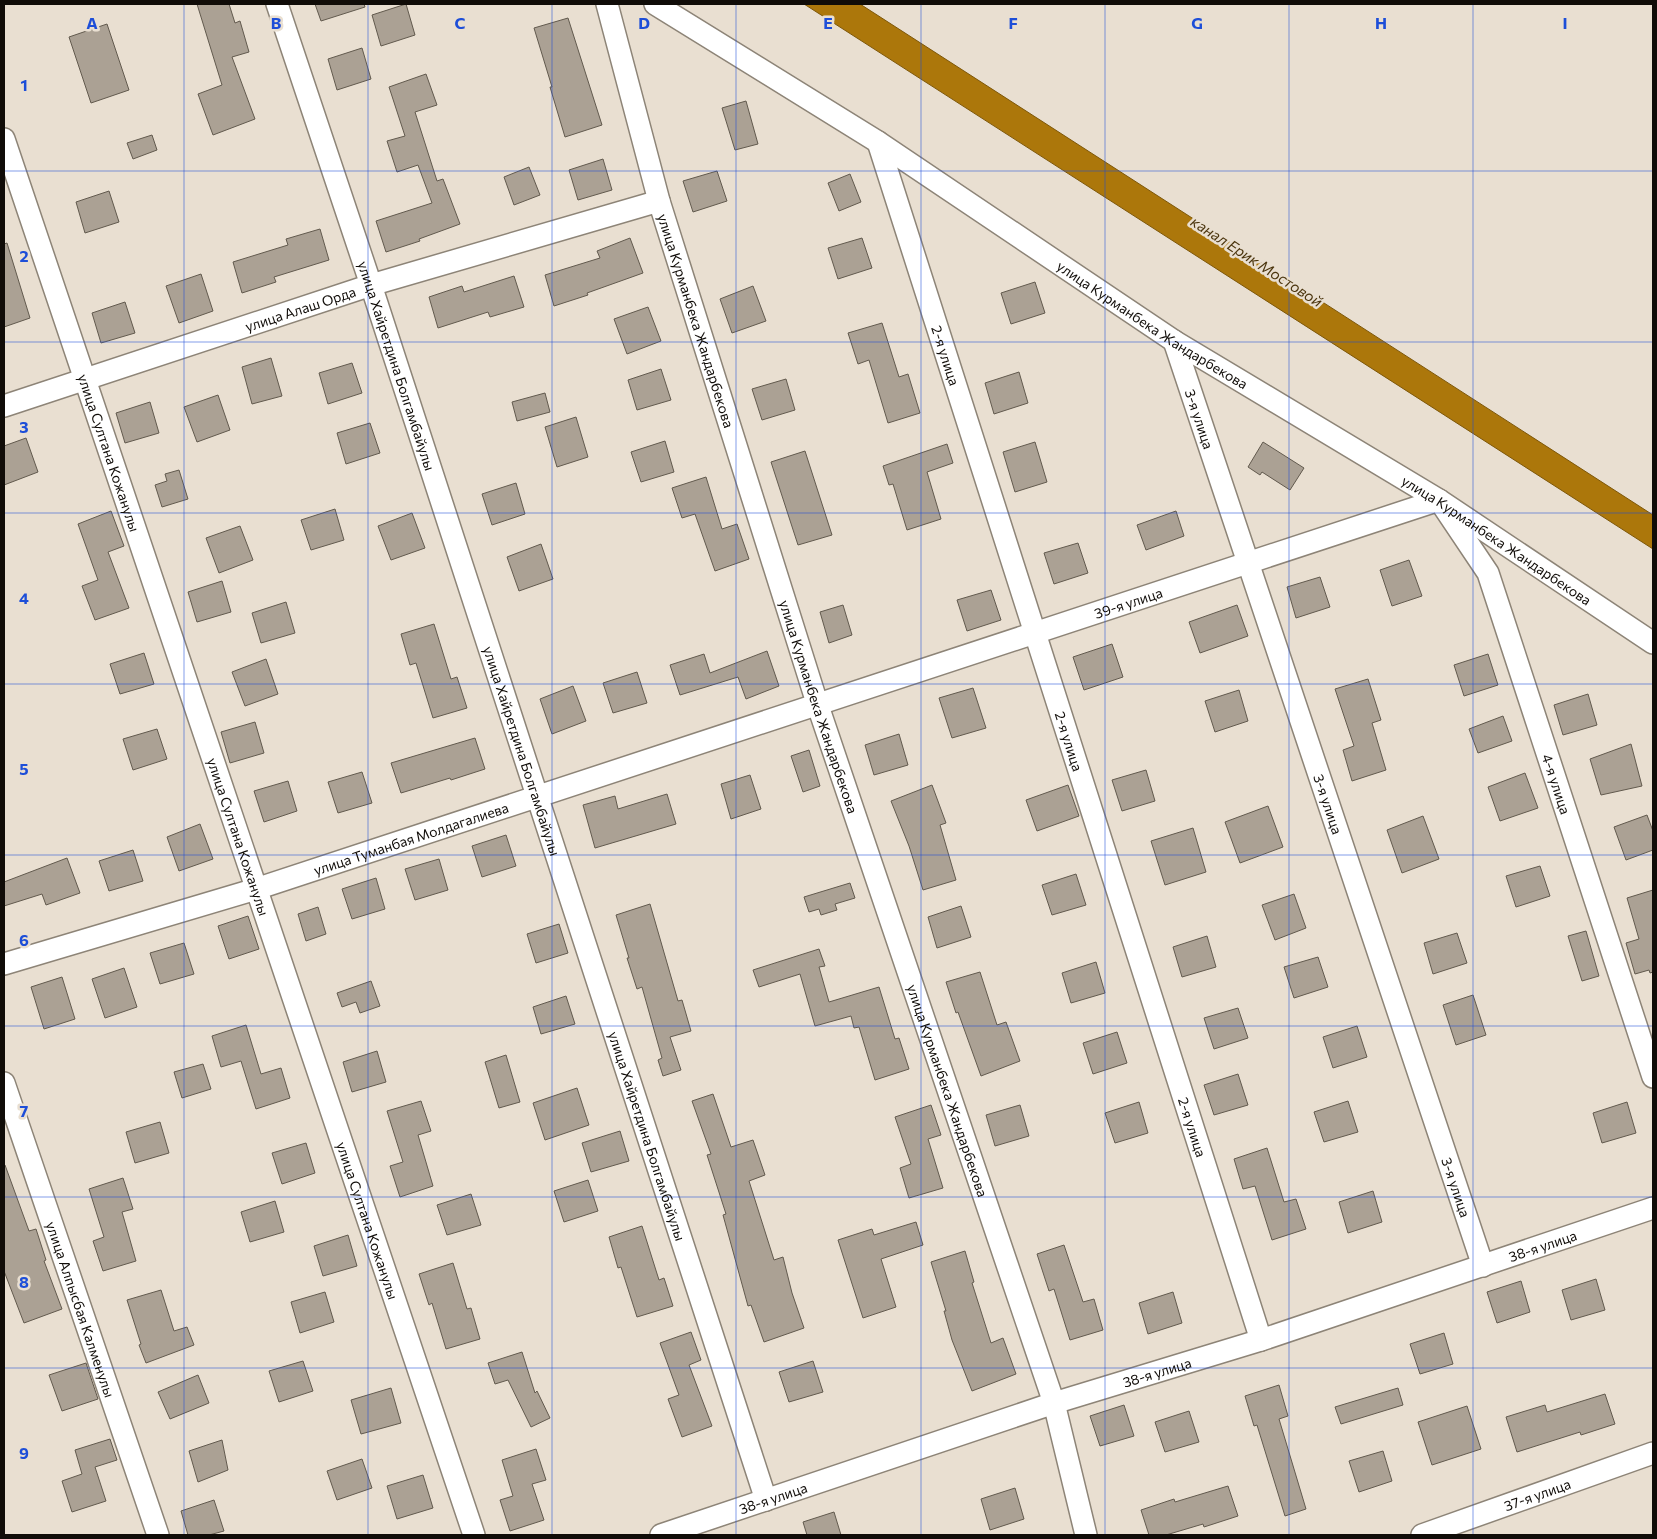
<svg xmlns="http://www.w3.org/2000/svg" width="1657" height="1539" font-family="Commissioner,sans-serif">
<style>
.water{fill:#ac770b;stroke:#7d570a}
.building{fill:#aba194;stroke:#625a4e}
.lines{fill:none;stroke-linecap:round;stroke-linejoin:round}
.minor-casing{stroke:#8d8477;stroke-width:24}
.minor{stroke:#fff;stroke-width:21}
.grid{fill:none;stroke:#1d4ed8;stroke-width:1;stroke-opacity:0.55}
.labels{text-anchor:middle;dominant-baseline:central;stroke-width:5;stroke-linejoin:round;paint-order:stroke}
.street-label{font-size:14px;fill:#100c08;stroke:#e9dfd1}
.water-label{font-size:15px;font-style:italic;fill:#4c360f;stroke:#e9dfd1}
.grid-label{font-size:16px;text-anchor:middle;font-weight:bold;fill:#1d4ed8;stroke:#e9dfd1;stroke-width:5;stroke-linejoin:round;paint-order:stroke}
</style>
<rect width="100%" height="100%" fill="#e9dfd1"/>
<path class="water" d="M804,4H860L1653,515V549Z"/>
<path class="building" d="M197,4H229L235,23L240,21L249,52L232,57L255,119L213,135L198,94L222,85Z
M315,4H364L365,7L321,21Z
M406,4L415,35L381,46L372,15Z
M568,18L602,125L565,137L550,87H552L534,28Z
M107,24L129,90L91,103L69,37Z
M362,48L371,79L337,90L328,59Z
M426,74L437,105L415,112L437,181L443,179L460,224L419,239L420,241L386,252L376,221L432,203L418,165L397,172L387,141L405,136L389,87Z
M746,101L758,144L735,150L722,108Z
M152,135L157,150L133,159L127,143Z
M603,159L612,190L578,200L569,170Z
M529,167L540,195L514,205L504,177Z
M717,171L727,201L693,212L683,181Z
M850,174L861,202L839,211L828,183Z
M109,191L119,222L85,233L76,202Z
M320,229L329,260L274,277L276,282L242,293L233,262L288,245L286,239Z
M630,238L643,273L587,293L588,295L554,306L545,275L600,258L597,251Z
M862,238L872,268L838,279L828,248Z
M7,243L30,318L4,327V244Z
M201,274L213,311L179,323L166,286Z
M514,276L524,307L490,317L488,312L438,328L429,297L462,286L464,292Z
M1035,282L1045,313L1011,324L1001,293Z
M753,286L766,321L732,333L720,299Z
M125,302L135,333L101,343L92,313Z
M648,307L661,341L627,354L614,319Z
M882,323L899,377L908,374L920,413L888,423L869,360L858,364L848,333Z
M271,358L282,396L252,404L242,367Z
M352,363L362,393L328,404L319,373Z
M661,369L671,400L637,410L628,380Z
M1019,372L1028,403L994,414L985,383Z
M786,379L795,410L762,420L752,389Z
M545,393L550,412L517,421L512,402Z
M218,395L230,430L197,442L184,407Z
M150,402L159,433L125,443L116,413Z
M576,417L588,457L557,467L545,427Z
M370,423L380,453L346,464L337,433Z
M26,438L38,472L4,485V446Z
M665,441L674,472L641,482L631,452Z
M1035,442L1047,482L1015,492L1003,452Z
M1263,442L1304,468L1290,490L1262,472L1260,475L1248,467Z
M947,444L953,463L927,472L941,519L907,530L893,484L889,485L883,466Z
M805,451L832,535L798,545L771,462Z
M179,470L188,499L162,507L155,485L167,481L165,474Z
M706,477L722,529L737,524L749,559L715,571L695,514L682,518L672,488Z
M516,483L525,514L492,525L482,494Z
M335,509L344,540L311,550L301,520Z
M111,511L124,546L108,552L129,608L95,620L82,586L98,580L78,524Z
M1176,511L1184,536L1146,550L1137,525Z
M412,513L425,548L391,560L378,526Z
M240,526L253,560L219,573L206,538Z
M1078,543L1088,573L1054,584L1044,553Z
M541,544L553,579L519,591L507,557Z
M1409,560L1422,596L1392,606L1380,570Z
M1320,577L1330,607L1296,618L1287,587Z
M222,581L231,612L197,622L188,592Z
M991,590L1001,620L967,631L957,600Z
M286,602L295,633L261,643L252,613Z
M843,605L852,635L829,643L820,612Z
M1237,605L1248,636L1200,653L1189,622Z
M434,624L451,679L457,677L467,708L433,718L416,663L410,665L401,634Z
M1112,644L1123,677L1084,690L1073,657Z
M767,651L779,686L746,699L738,677L680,695L670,665L704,654L710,673Z
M144,653L154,684L120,694L110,664Z
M1488,654L1498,685L1464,696L1454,665Z
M266,659L278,694L245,706L232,672Z
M637,672L647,703L613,713L603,683Z
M1368,679L1381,720L1372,723L1386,770L1352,781L1343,750L1354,746L1335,689Z
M573,686L586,721L552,734L540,699Z
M973,688L986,728L952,738L939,698Z
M1239,690L1248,721L1215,732L1205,701Z
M1588,694L1597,725L1563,735L1554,705Z
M1503,716L1512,741L1478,753L1469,729Z
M255,722L264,753L230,763L221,732Z
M157,729L167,759L133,770L123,739Z
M899,734L908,765L874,775L865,745Z
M475,738L485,769L451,780L450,778L401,793L391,763Z
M1631,744L1642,786L1601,795L1590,759Z
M809,750L820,786L803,792L791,756Z
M1146,770L1155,801L1122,811L1112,780Z
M362,772L372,803L338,813L328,782Z
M1525,773L1538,808L1500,821L1488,787Z
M750,775L761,809L731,819L721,784Z
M288,781L297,811L264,822L254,791Z
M932,785L946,823L940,825L956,880L923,890L909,846L891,801Z
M1068,785L1079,816L1037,831L1026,800Z
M667,794L676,824L595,848L583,805L615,796L618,809Z
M1268,806L1283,847L1240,863L1225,822Z
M1647,815L1653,831V850L1626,860L1614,827Z
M1423,816L1439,859L1402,873L1387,830Z
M200,824L213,859L179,871L167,837Z
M1193,828L1206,872L1165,885L1151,841Z
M506,835L516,866L482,877L472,846Z
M133,850L143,881L109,891L99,861Z
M67,858L80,893L46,905L42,894L4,906V882Z
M439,859L448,890L415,900L405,869Z
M1540,866L1550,896L1516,907L1506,876Z
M1076,874L1086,905L1052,915L1042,885Z
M376,878L385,909L352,919L342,889Z
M850,883L855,898L835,904L837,910L821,915L819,909L809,912L804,897Z
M1653,890V972L1650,973L1649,970L1635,974L1626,943L1639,939L1627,898Z
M1294,894L1306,928L1275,940L1262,905Z
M650,904L678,1001L682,1000L691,1031L670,1037L681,1070L663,1076L658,1060L662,1058L642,987L637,989L627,958H629L616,915Z
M961,906L971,937L937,948L928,917Z
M318,907L326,934L306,941L298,914Z
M248,916L259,949L229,959L218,926Z
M559,924L568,953L536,963L527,934Z
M1586,931L1599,976L1582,981L1568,936Z
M1457,933L1467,963L1433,974L1424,943Z
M1207,936L1216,967L1182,977L1173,947Z
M184,943L194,974L160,984L150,953Z
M819,949L825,966L819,967L829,1002L879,987L895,1039L899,1038L909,1069L875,1080L859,1027L854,1028L851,1016L815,1026L800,974L759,987L753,970Z
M1318,957L1328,987L1294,998L1284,967Z
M1096,962L1105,993L1071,1003L1062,973Z
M124,968L137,1007L105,1018L92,979Z
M980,972L997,1025L1006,1022L1020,1061L981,1076L958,1012L956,1013L946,982Z
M62,977L75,1019L44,1029L31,987Z
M371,981L380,1006L360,1013L356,1002L342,1007L337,993Z
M1473,995L1486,1035L1456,1045L1443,1005Z
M566,996L575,1024L541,1034L533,1007Z
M1238,1008L1248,1038L1214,1049L1204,1018Z
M246,1025L261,1074L281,1068L290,1098L256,1109L241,1061L221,1067L212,1036Z
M1357,1026L1367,1057L1333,1068L1323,1037Z
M1117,1032L1127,1063L1093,1074L1083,1043Z
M377,1051L386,1082L352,1092L343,1062Z
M506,1055L520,1102L499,1108L485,1062Z
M203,1064L211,1089L182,1098L174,1072Z
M1238,1074L1248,1105L1214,1115L1204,1085Z
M577,1088L589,1125L545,1140L533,1103Z
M713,1094L731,1147L753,1140L765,1175L749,1181L774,1260L783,1257L792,1293L804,1328L764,1342L751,1305L748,1306L723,1215L726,1214L707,1155L711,1154L692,1101Z
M421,1101L431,1131L418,1135L433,1186L400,1197L390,1166L403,1162L387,1111Z
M1348,1101L1358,1132L1324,1142L1314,1112Z
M1139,1102L1148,1133L1115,1143L1105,1113Z
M1627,1102L1636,1133L1602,1143L1593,1113Z
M931,1105L941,1135L928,1139L943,1188L909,1198L900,1168L911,1164L895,1117Z
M1020,1105L1029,1136L995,1146L986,1115Z
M160,1122L169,1153L135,1163L126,1132Z
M620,1131L629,1161L591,1172L582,1143Z
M306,1143L315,1173L282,1184L272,1153Z
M1267,1148L1284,1202L1296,1199L1306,1229L1272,1240L1255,1186L1243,1189L1234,1159Z
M4,1165H5L29,1231L36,1229L46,1260L44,1261L62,1309L24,1323L4,1271Z
M123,1178L133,1209L122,1212L136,1261L103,1271L93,1241L104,1237L89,1189Z
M588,1180L598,1211L564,1222L554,1191Z
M1373,1191L1382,1222L1348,1233L1339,1202Z
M471,1194L481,1225L447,1235L437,1205Z
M275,1201L284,1232L250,1242L241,1212Z
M916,1222L923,1245L881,1259L896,1307L863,1318L838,1240L872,1229L874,1235Z
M642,1226L659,1280L664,1278L673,1306L637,1317L621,1267L618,1268L609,1237Z
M348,1235L357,1266L323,1276L314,1246Z
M1064,1245L1083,1302L1094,1299L1103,1330L1070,1340L1054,1289L1049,1291L1037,1254Z
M965,1251L974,1282L972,1283L991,1343L1003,1338L1016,1374L972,1391L952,1340L944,1311H946L931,1262Z
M453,1263L467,1309L471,1308L480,1339L446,1349L432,1303L429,1305L419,1274Z
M1596,1279L1605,1310L1571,1320L1562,1290Z
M1521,1281L1530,1312L1497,1323L1487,1292Z
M161,1290L174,1331L187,1327L194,1345L146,1363L139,1345L141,1344L127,1300Z
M325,1292L334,1322L300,1333L291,1302Z
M1173,1292L1182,1323L1148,1334L1139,1303Z
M691,1332L701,1360L689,1365L712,1426L682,1437L668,1399L679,1395L660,1343Z
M1444,1333L1453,1364L1420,1374L1410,1344Z
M522,1352L535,1393L537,1391L550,1418L531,1427L508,1380L495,1384L488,1363Z
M303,1361L313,1391L279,1402L269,1371Z
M813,1361L823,1392L789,1402L779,1372Z
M86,1363L98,1399L62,1411L49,1375Z
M198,1375L209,1403L170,1419L158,1392Z
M1279,1385L1288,1416L1279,1419L1306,1509L1285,1516L1257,1425L1254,1426L1245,1396Z
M391,1388L401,1423L361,1434L351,1400Z
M1398,1388L1403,1405L1341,1424L1335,1407Z
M1605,1394L1615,1424L1581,1435L1580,1432L1517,1452L1506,1417L1545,1405L1547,1412Z
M1124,1405L1134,1436L1100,1446L1090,1416Z
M1467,1406L1481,1449L1432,1465L1418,1422Z
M1189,1411L1199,1442L1165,1452L1155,1422Z
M110,1439L117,1460L95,1467L106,1501L72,1512L62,1481L82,1474L75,1450Z
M222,1440L228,1470L198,1482L189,1451Z
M536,1449L546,1480L532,1484L544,1520L510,1531L500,1500L513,1496L502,1460Z
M1383,1451L1392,1481L1359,1492L1349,1461Z
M362,1459L372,1488L337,1500L327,1471Z
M423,1475L433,1508L397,1519L387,1486Z
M1228,1486L1238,1516L1204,1527L1203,1524L1166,1535H1149L1141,1510L1174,1499L1175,1502Z
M1015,1488L1024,1519L990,1530L981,1499Z
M214,1500L224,1531L209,1535H188L181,1511Z
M834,1512L841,1535H807L803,1522Z"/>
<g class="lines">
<g class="minor-casing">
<g id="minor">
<path id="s1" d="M277,4L371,285L766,1500"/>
<path id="s2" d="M607,4L659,201L818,706L1054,1403L1086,1535"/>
<path id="s3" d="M655,4L878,142L1174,341L1439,500L1653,643"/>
<path id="s4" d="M4,139L474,1535"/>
<path id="s5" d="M878,142L1261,1340"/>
<path id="s6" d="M1174,341L1483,1266"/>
<path id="s7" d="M4,406L371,285L659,201"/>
<path id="s8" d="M4,964L256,889L1439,500L1488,573L1653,1077"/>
<path id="s9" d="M4,1083L158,1535"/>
<path id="s10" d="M661,1535L1054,1403L1261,1340L1653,1208"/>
<path id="s11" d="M1422,1535L1653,1453"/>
</g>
</g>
<use href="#minor" class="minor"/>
</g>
<path class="grid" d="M184,4V1535M368,4V1535M552,4V1535M736,4V1535M921,4V1535M1105,4V1535M1289,4V1535M1473,4V1535M4,171H1653M4,342H1653M4,513H1653M4,684H1653M4,855H1653M4,1026H1653M4,1197H1653M4,1368H1653"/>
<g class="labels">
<g class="street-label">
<text stroke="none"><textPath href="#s7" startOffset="312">улица Алаш Орда</textPath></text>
<text stroke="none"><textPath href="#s2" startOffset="329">улица Курманбека Жандарбекова</textPath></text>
<text stroke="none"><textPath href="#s3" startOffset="592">улица Курманбека Жандарбекова</textPath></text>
<text stroke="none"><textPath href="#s5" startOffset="224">2-я улица</textPath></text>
<text stroke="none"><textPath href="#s1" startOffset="381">улица Хайретдина Болгамбайулы</textPath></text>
<text stroke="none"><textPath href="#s6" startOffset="82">3-я улица</textPath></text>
<text stroke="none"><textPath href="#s4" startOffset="331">улица Султана Кожанулы</textPath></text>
<text stroke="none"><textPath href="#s3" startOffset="998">улица Курманбека Жандарбекова</textPath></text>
<text stroke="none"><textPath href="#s8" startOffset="1181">39-я улица</textPath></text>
<text stroke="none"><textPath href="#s2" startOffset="734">улица Курманбека Жандарбекова</textPath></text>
<text stroke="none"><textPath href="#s5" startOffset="629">2-я улица</textPath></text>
<text stroke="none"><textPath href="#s1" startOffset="786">улица Хайретдина Болгамбайулы</textPath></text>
<text stroke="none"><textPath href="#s8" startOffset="1818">4-я улица</textPath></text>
<text stroke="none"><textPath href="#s6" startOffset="488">3-я улица</textPath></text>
<text stroke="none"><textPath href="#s4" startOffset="736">улица Султана Кожанулы</textPath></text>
<text stroke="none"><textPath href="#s8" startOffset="426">улица Туманбая Молдагалиева</textPath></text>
<text stroke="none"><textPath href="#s2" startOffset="1139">улица Курманбека Жандарбекова</textPath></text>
<text stroke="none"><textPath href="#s5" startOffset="1034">2-я улица</textPath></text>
<text stroke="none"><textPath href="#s1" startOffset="1191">улица Хайретдина Болгамбайулы</textPath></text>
<text stroke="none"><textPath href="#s6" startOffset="892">3-я улица</textPath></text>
<text stroke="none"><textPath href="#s4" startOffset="1141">улица Султана Кожанулы</textPath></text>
<text stroke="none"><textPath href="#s10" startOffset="928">38-я улица</textPath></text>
<text stroke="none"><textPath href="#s9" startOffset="239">улица Алпысбая Калменулы</textPath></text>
<text stroke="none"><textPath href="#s10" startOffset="522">38-я улица</textPath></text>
<text stroke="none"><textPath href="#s11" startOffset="122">37-я улица</textPath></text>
<text stroke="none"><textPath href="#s10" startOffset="118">38-я улица</textPath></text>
</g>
<g class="water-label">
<text transform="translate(1257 261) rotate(33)">канал Ерик Мостовой</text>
</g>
</g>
<g class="grid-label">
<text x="92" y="29">A</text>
<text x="276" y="29">B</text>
<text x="460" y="29">C</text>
<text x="644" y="29">D</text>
<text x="828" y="29">E</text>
<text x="1013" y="29">F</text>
<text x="1197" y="29">G</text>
<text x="1381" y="29">H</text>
<text x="1565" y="29">I</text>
<text x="24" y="91">1</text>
<text x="24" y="262">2</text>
<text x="24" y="433">3</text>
<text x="24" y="604">4</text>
<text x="24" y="775">5</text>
<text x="24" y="946">6</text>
<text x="24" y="1117">7</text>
<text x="24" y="1288">8</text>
<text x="24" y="1459">9</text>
</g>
<rect width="1657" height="1539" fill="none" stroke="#100c08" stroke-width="10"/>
</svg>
